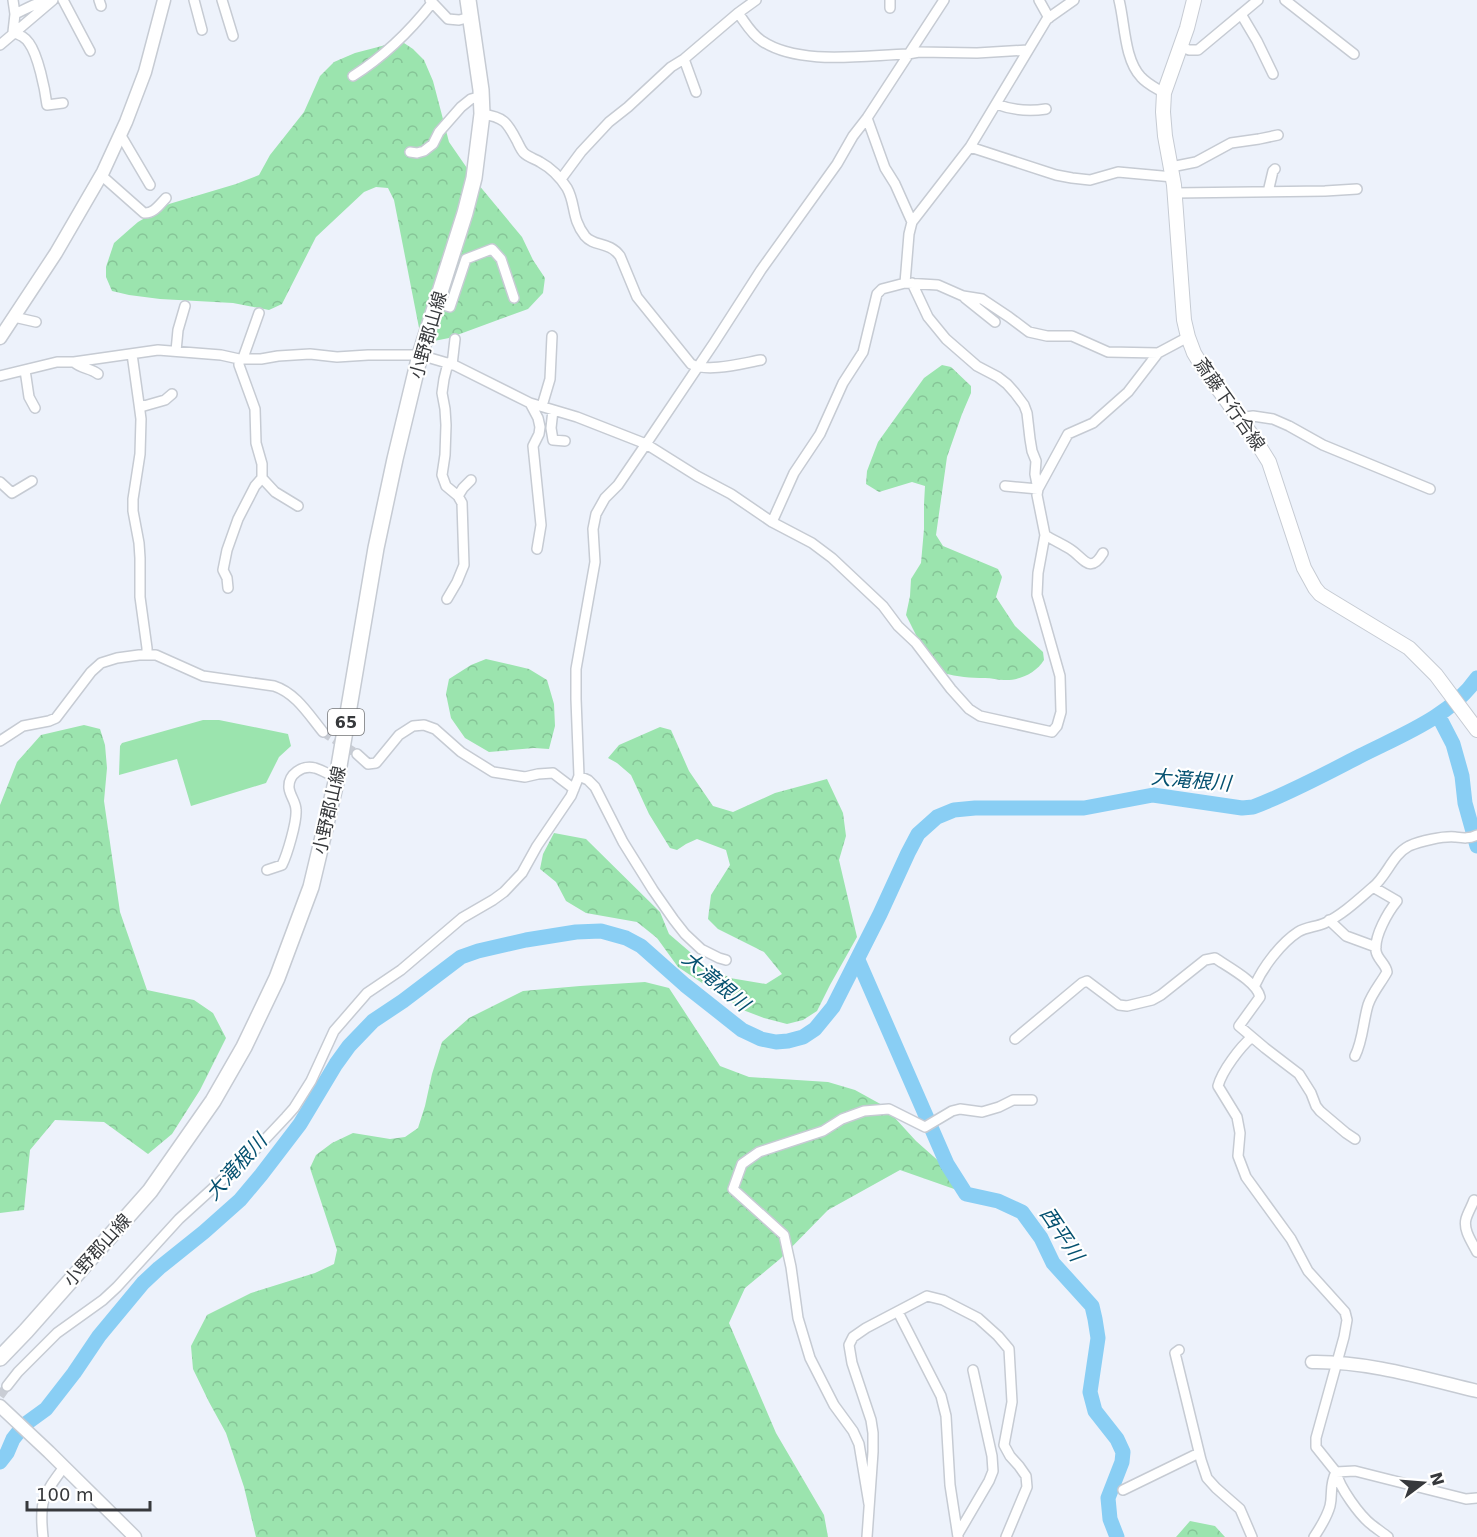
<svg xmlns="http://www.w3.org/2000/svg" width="1477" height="1537" font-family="'DejaVu Sans','Noto Sans JP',sans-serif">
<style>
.forest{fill:url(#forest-crowns)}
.park{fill:#9be4ae}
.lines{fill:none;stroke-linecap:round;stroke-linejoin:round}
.river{stroke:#89cef4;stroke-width:15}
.minor-tunnel{stroke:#c9cdd5;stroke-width:9;stroke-dasharray:9 4.5;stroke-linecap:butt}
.minor-casing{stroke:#c6cbd3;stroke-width:12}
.tertiary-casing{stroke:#c6cbd3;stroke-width:15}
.secondary-casing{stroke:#c6cbd3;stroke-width:16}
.primary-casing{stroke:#c6cbd3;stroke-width:18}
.minor{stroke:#fff;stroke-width:9}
.tertiary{stroke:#fff;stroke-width:12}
.secondary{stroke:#fff;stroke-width:14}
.primary{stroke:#fff;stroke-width:15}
.labels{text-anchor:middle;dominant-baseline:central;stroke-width:4.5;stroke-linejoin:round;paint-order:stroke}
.shield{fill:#fff;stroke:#737476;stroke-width:1.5}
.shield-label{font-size:16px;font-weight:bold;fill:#37393c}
.street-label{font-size:18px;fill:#37393c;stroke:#fff}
.water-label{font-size:20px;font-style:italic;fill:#055170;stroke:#fff}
</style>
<defs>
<pattern id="forest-crowns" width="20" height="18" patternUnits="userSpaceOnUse" patternTransform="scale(1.5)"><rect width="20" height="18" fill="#9be4ae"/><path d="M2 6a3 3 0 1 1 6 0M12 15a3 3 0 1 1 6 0" fill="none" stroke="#86c497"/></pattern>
</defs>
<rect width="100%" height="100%" fill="#edf2fb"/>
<path class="forest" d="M401,41L413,49L424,60L433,81L449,142L478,184L522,237L533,260L545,278L543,293L528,309L449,338L429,342L421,338L394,200L388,188L376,187L364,192L316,237L282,304L269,310L233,303L160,299L129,295L112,291L106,277V267L114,243L131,228L138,222L169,204L236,184L259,175L270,155L304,112L320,76L334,62L355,53Z
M942,365L951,367L971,386V393L962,414L947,457L936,535L943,546L998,569L1002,577L996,597L1015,626L1043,652L1044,660C1036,673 1019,681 1004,680C998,680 991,678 985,678C970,678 958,677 943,673L934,658L918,639L906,615L910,596L911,579L921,563L924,529V504L925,486L912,482L879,492L866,484L867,471L878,442L924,378Z
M486,659L529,669L547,680L554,704L555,726L549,749L534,748L489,752L465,738L451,718L446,694L449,679L471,665Z
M84,725L100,729L105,745L107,768L104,801L120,912L147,990L194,1000L213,1013L226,1038L200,1090L172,1134L148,1154L104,1122L55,1120L30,1150L24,1210L0,1213V805L17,762L41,735Z
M660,727L671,730L689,771L713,806L733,812L775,793L827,779L843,813L846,836L839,860L857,937L830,985L817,1011L803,1020L787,1024L764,1018L743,1010L678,967L657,938L637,922L586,913L566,901L556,882L540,869L543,854L554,833L586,839L660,912L669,934L704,964L730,978L766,984L782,974L764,952L718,929L708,919L711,895L730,865L726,850L697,839L686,844L677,850L670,848L649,814L631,775L617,763L608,758L619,745Z
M645,982L669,988L720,1066L749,1077L828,1082L855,1090L884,1106L916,1141L960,1180L957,1190L900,1170L828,1210L780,1259L745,1288L729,1323L776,1433L824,1515L828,1537H256L244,1487L226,1433L209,1402L193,1369L191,1346L207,1315L251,1293L315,1273L334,1264L337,1250L310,1168L316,1155L332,1143L353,1133L390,1139L405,1137L418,1128L425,1106L432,1074L442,1042L469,1018L523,991L580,986Z
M1190,1521L1215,1526L1225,1537H1176Z"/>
<path class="park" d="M203,720H219L288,734L291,746L279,757L266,783L191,806L177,759L119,775L120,746L122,743Z"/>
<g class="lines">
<path class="river" d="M1438,715L1453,744L1462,776L1465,803L1477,846
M858,960L947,1164L966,1194L998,1201L1022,1212L1041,1238L1053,1263L1092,1306L1095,1319L1098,1338L1090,1392L1095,1411L1117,1439L1123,1452L1122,1462L1108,1498L1110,1519L1117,1537
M0,1462L7,1453L13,1439L24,1425L46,1409L74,1373L99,1336L143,1283L159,1268L204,1232L240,1200L261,1175L300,1124L336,1064L349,1046L373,1021L403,1001L461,957L478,951L526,940L576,932L601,931L626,938L641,946L685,985L742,1030L761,1039L776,1042L788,1041L803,1037L815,1029L833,1007L880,914L908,853L918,834L937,817L954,810L975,808H1084L1153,795L1242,808L1253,807C1290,793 1325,774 1360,756C1401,735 1450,717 1477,678"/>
<path class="minor-tunnel" d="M323,732L357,754
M0,1396L7,1386"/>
<g class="minor-casing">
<path id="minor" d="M13,0L15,14L13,32C20,35 25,37 29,43C38,55 45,89 47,105L63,103
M63,0L90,51
M99,0L101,6
M194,0L202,30
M222,0L233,36
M430,0L448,19L459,20L471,17
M1039,0L1049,18
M1119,0C1125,23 1124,59 1141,77C1147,84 1156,88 1164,93
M1285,0L1354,54
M890,8V0
M738,13C745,22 751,34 762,41C799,66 865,55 908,54L919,52L977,53L1028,50
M15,14C26,9 38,1 49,2
M1241,14L1257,41L1273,74
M0,45L53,0
M1180,46L1189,50H1198L1258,0
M684,59L696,92
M353,76C383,57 410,31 432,3
M996,104C1012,110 1028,112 1046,109
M482,114C504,117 507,122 517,141C519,145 521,150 524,153C528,157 535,159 540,162C551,168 560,177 567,188C576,204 571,218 585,236C594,247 609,241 620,256L637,297L691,364C708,373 743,363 761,360
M867,118L885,168L895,184L912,222
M120,134L150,185
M970,147L1056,175L1072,178L1090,180L1118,172L1173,177
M410,152L417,153L424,151L433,144L439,132L461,107L471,99L482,96
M1171,167L1196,162L1231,143L1259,139L1278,135
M101,175L144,213C154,214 160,204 166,198
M561,179L581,152L609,122L628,107L671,67L684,59L738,13L756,0
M1268,192L1273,171L1275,169
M1175,193L1325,191L1357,189
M905,283L909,234L912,222L970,147L1047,19L1074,0
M912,283L928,317L946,339L977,366L998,377L1007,384L1015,393L1024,405L1027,413L1030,439L1032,451L1036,461L1035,474L1038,489L1005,486
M965,298L995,322
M437,303L450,307L466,259L492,249L501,259L514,298
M14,317L36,322
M176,351L178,330L185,306
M132,354L139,404L144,406L165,400L172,394
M243,358L259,313
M239,359V365L255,409L256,443L262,464V478L275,492L298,506
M74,362C81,369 91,368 98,374
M452,365L455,339
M25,370L29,397L35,408
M0,376L57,362H74L158,350L221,355L239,359H261L278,356L310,354L337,357L368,355H420L454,365L530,403L577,417L646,444L697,476L731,494L772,522L812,543L832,558L883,606L898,626L916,643L951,689L969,709L980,716L1052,732L1057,726L1061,712L1060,676L1037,595L1038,573L1045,535L1037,495L1038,489L1068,434L1093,423L1128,392L1158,353L1188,337
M530,403L538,418L540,427L539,434L533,446L541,525L537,549
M139,404L141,419L140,454L133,499V511L139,543L140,558V597L147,648V655
M542,406L550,379L552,336
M553,410L551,428L553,440L565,441
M1239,418L1253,416L1273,419L1289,426L1323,445L1430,489
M0,482L12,493L32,481
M458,496L463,488L471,480
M772,522L794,473L820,434L843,383L863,352L877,294L882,289L905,283L938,285L963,296L982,299L1009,317L1029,332L1047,336H1072L1108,352L1158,353
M1045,535C1053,540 1062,544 1070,549C1084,558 1090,575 1103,553
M228,588L227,578L223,570L227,550L238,519L255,486L262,478
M447,599L457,582L464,565L462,503L458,496L446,486L442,475L445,455L446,425L445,409L442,393L444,379L448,363
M0,741L23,726L49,721L56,718L91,672L101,663L117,658L139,655H156L203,676L274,686C296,693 309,715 323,732
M357,754L368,764L376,763L399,735L413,726L424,725L435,729L461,752L493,772L525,777L538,774L553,773L574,789
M579,776L588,780L595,787L623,842L653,890L674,920L685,934L701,949L719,958L726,960
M267,870L282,865C287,855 297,822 296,810C296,802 290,796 289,788C288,774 302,765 315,768C322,770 330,775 337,778
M1329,920L1346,936L1376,947
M1255,985C1263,967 1281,943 1298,932C1306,927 1316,927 1325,923C1342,915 1358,900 1373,887C1387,876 1392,855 1409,846C1420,841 1443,836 1455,837C1463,838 1469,839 1477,835
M1252,1037C1240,1047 1222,1071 1218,1086L1237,1117L1240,1133L1238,1156L1246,1177L1291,1239L1308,1271L1345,1312L1347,1320L1344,1337L1316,1438V1447L1336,1472L1355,1471L1466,1499L1477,1498
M1015,1039L1082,983L1087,981L1119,1005L1127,1006L1152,1000L1161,995L1205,960L1215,958C1228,967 1257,982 1260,997L1239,1026L1265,1048L1299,1074L1311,1093L1316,1106L1320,1111L1346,1133L1355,1139
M1355,1056C1363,1040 1363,1022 1368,1005C1372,993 1381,983 1387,972C1386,964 1377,959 1376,951C1374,936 1388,912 1397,901L1373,887
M1474,1200C1472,1206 1468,1212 1466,1219C1463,1230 1472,1242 1477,1252
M898,1312L941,1396L946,1416L950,1485L958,1537
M1179,1350L1175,1353L1201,1460L1207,1478L1216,1488L1240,1509L1252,1537
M7,1386L18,1372L57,1333L103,1300L117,1287L179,1219L256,1149L286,1117L294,1108L311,1081L334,1031L367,993L401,970L462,918L493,900L504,892L522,873L537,846L571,796L579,776L576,699V669L595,562L593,529L596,514L605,498L618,485L646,444L714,343L761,270L837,164L853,136L867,118L944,0
M1336,1472C1339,1487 1360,1516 1372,1525C1377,1529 1383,1533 1388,1537
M1123,1490L1199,1453
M869,1504L859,1444L853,1431L834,1405L810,1358L798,1318L791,1267L784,1235L733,1189L742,1164L759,1152L823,1131L842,1119L864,1111L889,1109L925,1127L952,1111L960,1109L982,1112L999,1107L1013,1100H1032
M958,1534L989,1481L993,1471L992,1456L973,1370
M43,1537C39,1501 43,1495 64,1467
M867,1537L873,1452V1433L871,1420L852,1363L849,1345L853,1337L866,1328L927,1296L943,1300L978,1318L998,1336L1009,1349L1012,1402L1004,1445L1010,1456L1019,1466L1026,1476L1027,1487L1006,1537
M1314,1537C1320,1528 1327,1517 1330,1506C1333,1493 1329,1486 1336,1472"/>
</g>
<g class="tertiary-casing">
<path id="tertiary" d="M0,338L56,253L103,172L126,122L145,72L164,0
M1312,1362C1367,1361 1423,1378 1477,1391
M0,1406L49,1452L135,1537"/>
</g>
<g class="secondary-casing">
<path id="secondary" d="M1194,0L1187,28L1164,93L1163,112L1165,136L1174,185L1184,320L1188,337L1194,353L1203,368L1256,441L1269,462L1304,568L1315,588L1320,594L1328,599L1409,648L1436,675L1477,730"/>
</g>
<g class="primary-casing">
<path id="primary" d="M0,1358L26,1331L150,1191L213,1101L244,1047L277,978L311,887L337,778L376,548L395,459L420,355L465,213L474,178L482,114L481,90L468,0"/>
</g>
<use href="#minor" class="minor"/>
<use href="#tertiary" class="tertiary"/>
<use href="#secondary" class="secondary"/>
<use href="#primary" class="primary"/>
</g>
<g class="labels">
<rect class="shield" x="328" y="709" width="36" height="26" rx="4.5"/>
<g class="shield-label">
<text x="346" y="722">65</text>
</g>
<g class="street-label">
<text transform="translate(428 335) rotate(-74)">小野郡山線</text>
<text transform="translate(1230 404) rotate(55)">斎藤下行合線</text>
<text transform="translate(329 810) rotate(-77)">小野郡山線</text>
<text transform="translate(97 1250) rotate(-48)">小野郡山線</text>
</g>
<g class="water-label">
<text transform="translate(1191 780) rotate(5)">大滝根川</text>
<text transform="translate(716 981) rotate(40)">大滝根川</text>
<text transform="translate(236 1167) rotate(-48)">大滝根川</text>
<text transform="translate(1062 1234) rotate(56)">西平川</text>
</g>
</g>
<g transform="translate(1423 1483) rotate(74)" stroke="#ffffff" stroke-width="4.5" paint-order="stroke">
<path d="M0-4.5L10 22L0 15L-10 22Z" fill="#37393c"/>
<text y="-9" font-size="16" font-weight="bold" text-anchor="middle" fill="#37393c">N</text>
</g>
<path d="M27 1501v9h123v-9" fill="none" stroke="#37393c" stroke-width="3"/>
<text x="36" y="1501" font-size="18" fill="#37393c" stroke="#ffffff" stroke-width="4.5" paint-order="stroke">100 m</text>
</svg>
